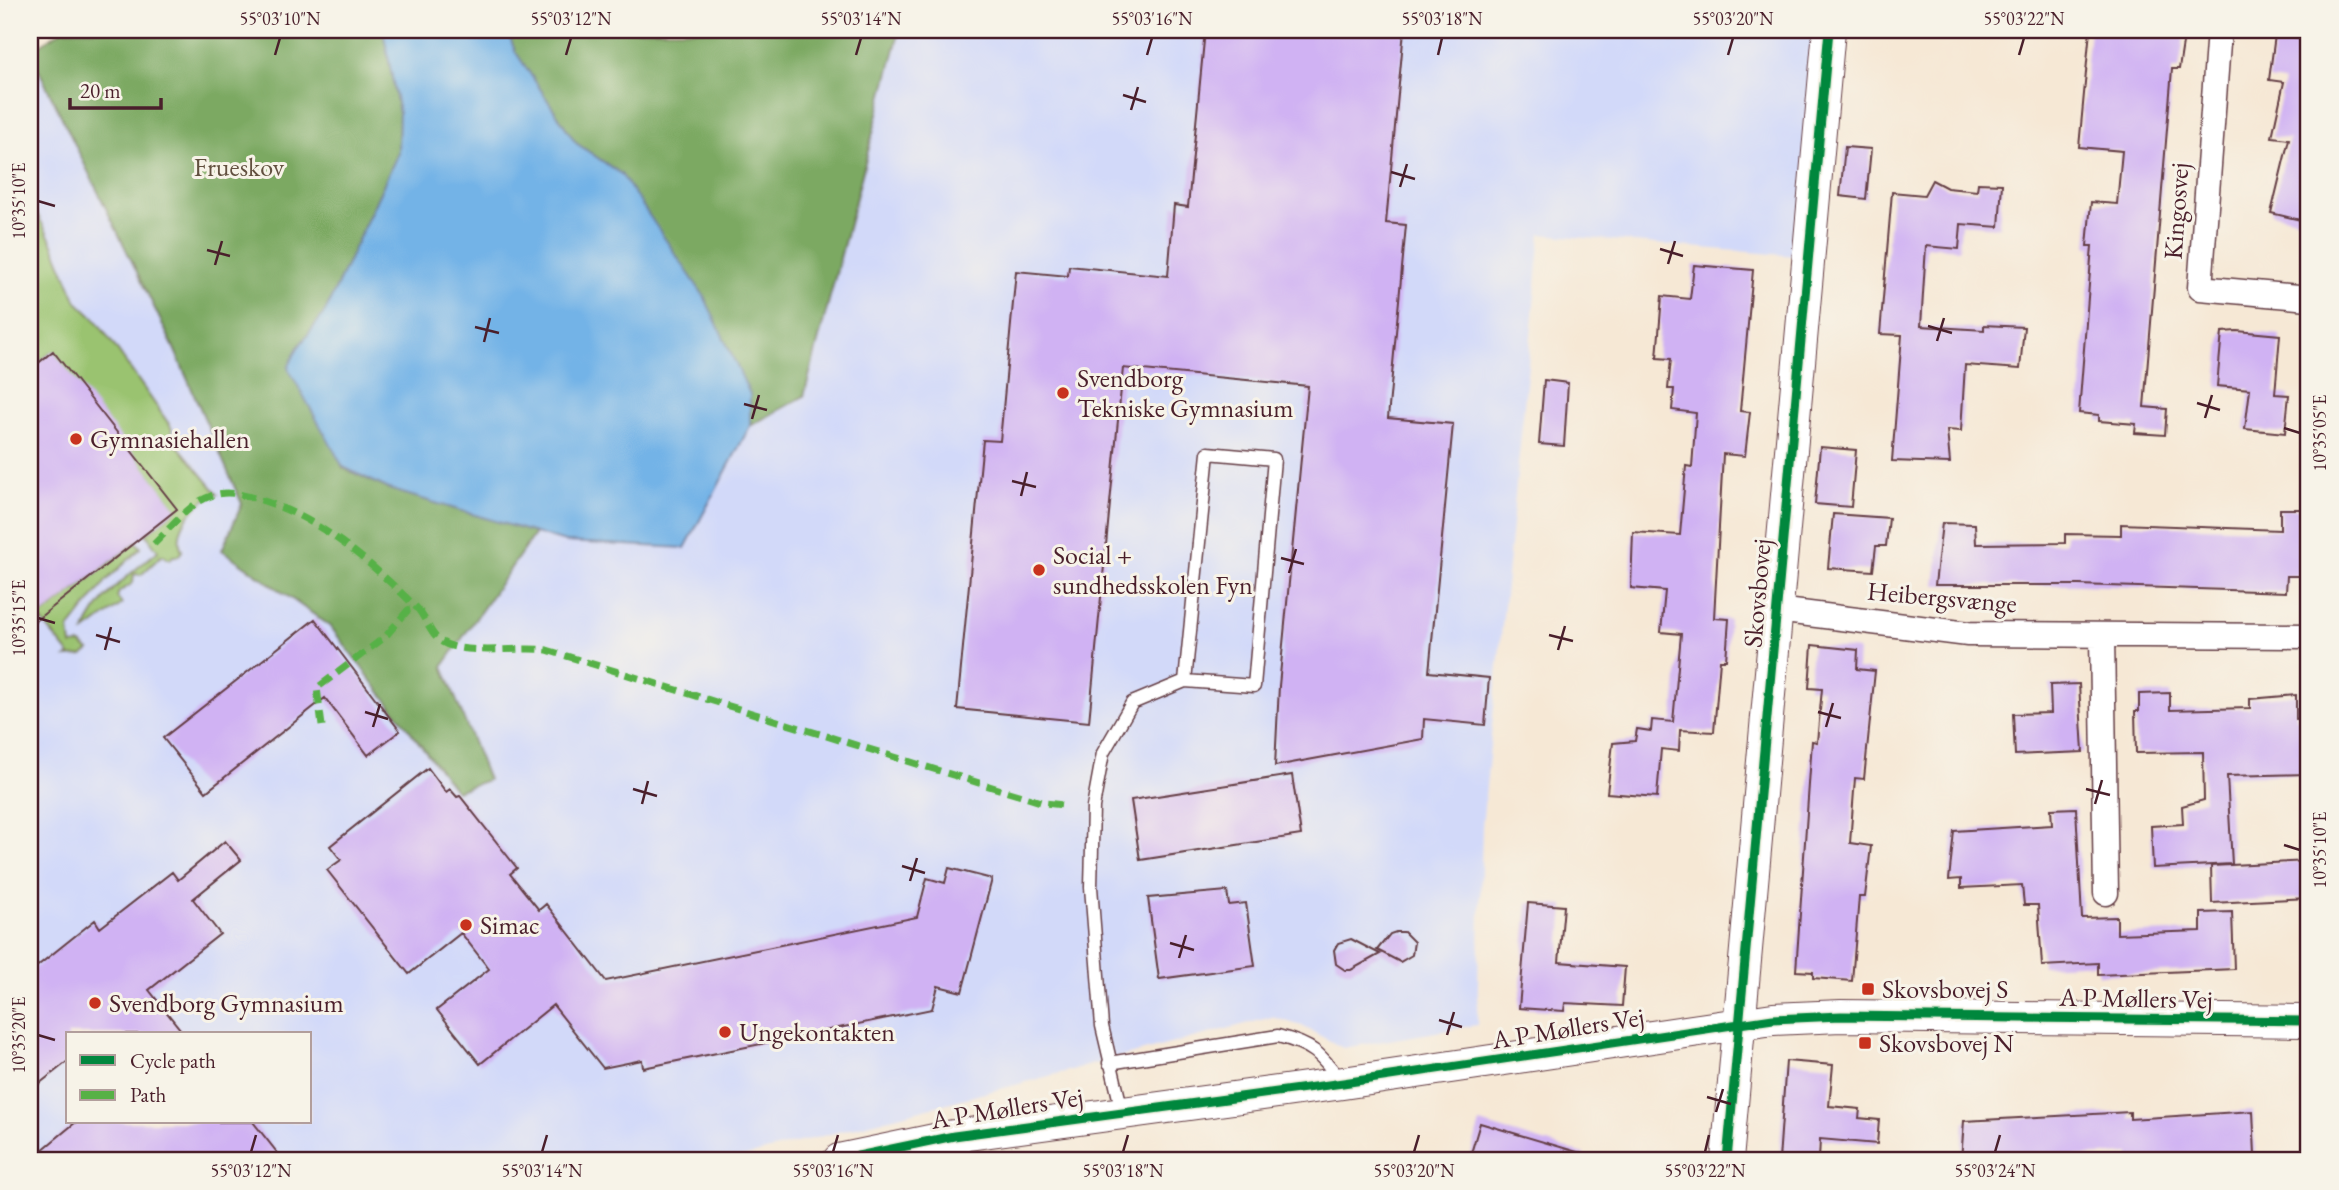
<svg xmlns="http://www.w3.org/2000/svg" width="2339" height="1190" font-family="'EB Garamond',serif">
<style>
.built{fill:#d2d9f9;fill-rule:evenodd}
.green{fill:#9ac36f;stroke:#72714d;stroke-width:2}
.forest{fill:#7ba962;stroke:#626446;stroke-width:2}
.water{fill:#73b3e7;stroke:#5e6989;stroke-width:2}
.building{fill:#d0b2f3}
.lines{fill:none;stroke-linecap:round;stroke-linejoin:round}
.service-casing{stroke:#643d44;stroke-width:15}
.minor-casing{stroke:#643d44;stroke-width:27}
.tertiary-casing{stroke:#643d44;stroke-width:34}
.service{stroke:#fff;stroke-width:12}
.minor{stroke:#fff;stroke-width:24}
.tertiary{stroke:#fff;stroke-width:32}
.quiet{stroke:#57b146;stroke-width:7;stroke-dasharray:14 7;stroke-linecap:butt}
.cycleway-casing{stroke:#f7f3e8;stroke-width:13}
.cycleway{stroke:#00873e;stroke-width:9}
.ticks{fill:none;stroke:#4a1f2b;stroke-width:2.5}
.poi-dot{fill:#c8321e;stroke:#f7f3e8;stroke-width:2.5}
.labels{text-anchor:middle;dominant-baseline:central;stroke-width:6;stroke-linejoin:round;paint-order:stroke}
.park-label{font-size:26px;fill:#62503f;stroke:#f7f3e8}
.street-label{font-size:26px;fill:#4a1f2b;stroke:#f7f3e8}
.poi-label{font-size:26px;fill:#4a1f2b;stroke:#f7f3e8;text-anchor:start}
.neatline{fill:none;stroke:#4a1f2b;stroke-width:2.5}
.ticks-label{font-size:18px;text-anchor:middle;fill:#4a1f2b}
</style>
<rect width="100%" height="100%" fill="#f7f3e8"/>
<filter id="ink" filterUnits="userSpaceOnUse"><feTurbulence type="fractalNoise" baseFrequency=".0143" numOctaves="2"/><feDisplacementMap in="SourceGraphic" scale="14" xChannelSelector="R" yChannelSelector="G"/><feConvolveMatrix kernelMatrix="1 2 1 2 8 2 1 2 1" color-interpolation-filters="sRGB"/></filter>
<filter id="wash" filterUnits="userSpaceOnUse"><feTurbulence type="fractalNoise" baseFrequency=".00686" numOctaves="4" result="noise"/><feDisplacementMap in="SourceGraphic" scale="28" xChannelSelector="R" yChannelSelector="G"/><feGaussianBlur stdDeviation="1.57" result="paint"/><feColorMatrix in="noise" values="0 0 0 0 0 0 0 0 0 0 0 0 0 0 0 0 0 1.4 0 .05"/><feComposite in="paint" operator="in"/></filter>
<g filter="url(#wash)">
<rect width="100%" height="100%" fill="#f6e8d5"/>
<path class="built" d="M61,30H1828L1795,256L1541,234L1482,827L1477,1025L1343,1048L1302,1026L1272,1017L732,1160H30V52ZM68,1034H310V1122H68Z"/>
<path class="green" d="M30,201L52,242L77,302L96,320L171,427L174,441L218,494C197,499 172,529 182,551L178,556H173L170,560L162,555L141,575L134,574L133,583L119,592L117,597L122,604L84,632C97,598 131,573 158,551L146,534L176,509L52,352L30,370Z
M136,542L141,548L107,580L69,629L71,645L81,644L89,651L82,656L67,657L70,655L42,621L30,630V625Z"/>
<path class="forest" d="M62,30H383L399,113L398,153L325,312L297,349L343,468L389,489L535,533L443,666L488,780L456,791L330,626L222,550L242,504L173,346L30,52Z
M507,30H897L898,37L804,396L750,426V394L621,174L576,143L515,51Z"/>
<path class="water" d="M383,30H507L515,51L576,143L621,174L704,296L750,394V426L685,548L565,542L389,489L343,467L288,368L297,349L325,312L398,153L399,113Z"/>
<g id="blocks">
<path class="building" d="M1205,30H1404L1386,223L1406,225L1388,418L1453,424L1429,672L1489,678L1485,725L1424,719L1423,739L1275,766L1279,686L1308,386L1123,368L1089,722L957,709L983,440L1000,441L1016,271L1068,276L1069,266L1168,276L1174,205L1188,207Z
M2090,30H2185L2179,69H2172L2144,407L2167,409L2165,435L2135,433L2136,424L2099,421V415L2079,413L2092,246H2087L2091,202L2117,204L2122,151L2079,147Z
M2275,35L2309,39V222L2271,213L2289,139L2272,137L2284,82L2269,80Z
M1845,147L1871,149L1866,199L1840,196Z
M1932,180L1947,188L1977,191L1978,183L2002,184L1999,227L1961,224L1959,249L1926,246L1921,326L1984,330V325L2024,327L2020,369L1965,365L1961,431L1947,430L1950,463L1892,461L1902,335L1880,334L1892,192L1924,195Z
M1694,265L1753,270L1740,411L1750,412L1745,456L1723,454L1714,618L1729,619L1726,660H1720L1714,732L1680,730L1679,751L1661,749L1657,797L1607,793L1613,743L1635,741L1637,729L1651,731L1652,720L1673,722L1681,634L1661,632L1665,591L1631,588L1633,532L1680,535L1686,466L1692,467L1696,413L1672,410L1674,389H1668L1671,359L1657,358L1662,296L1690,299Z
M2237,331L2280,335L2275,394L2289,395L2285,433L2245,429L2250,389L2217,386L2222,332Z
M53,351L177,509L30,625V370Z
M1544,380L1568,383L1564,446L1539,444Z
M1820,447L1856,450L1851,507L1815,504Z
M2280,509H2309V576H2287L2286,592L2079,585H1935L1942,523L1975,524L1976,544L2065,543V534L2121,535V524L2280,530Z
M1833,514L1889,518L1886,546H1876L1873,571L1828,568Z
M315,619L400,731L368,755L325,698L206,792L163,738Z
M1812,645L1858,650L1857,669L1875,671L1864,779L1855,778L1850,843L1871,846L1865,897H1859L1852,981L1813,978V972L1796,971L1812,741L1817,742L1822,689L1809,688Z
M2079,684L2083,752L2015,755L2013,714L2051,713L2050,685Z
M2170,693V710L2250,708V699L2296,695V719L2309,718V774L2227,776L2232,864L2153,868L2151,826L2183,824L2182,806L2204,800L2203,752L2136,753L2135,711H2139V694Z
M428,768L446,792L450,789L457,797L460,796L517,868L510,874L539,910L546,904L606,981L917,917L927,878L945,883L949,868L992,879L962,992L938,986L932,1009L643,1068L642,1060L603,1068L553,1005L480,1064L437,1010L489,969L461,933L409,974L327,870L341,860L330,846Z
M1292,775L1301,835L1140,860L1131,800Z
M2076,808L2082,918L2117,917V934L2201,931V913L2232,912L2234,969L2098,975V963L2042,966L2038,905H2024L2022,885L1961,888V879L1949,880L1954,831L2052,825L2051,809Z
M225,841L241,860L193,899L220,934L149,990L184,1034H68V1061L30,1091V972L95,920L100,928L172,872L178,880Z
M2309,861V898L2212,903L2211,866Z
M1227,891L1229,905L1246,903L1255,966L1159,979L1148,898Z
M1528,903L1564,906L1559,962L1625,967L1622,1006L1565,1003L1564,1011L1519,1008Z
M1396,932H1404L1414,942L1412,955L1400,962L1377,950L1390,934Z
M1351,939L1380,954L1351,970H1345L1336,964L1334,950L1338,943Z
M1786,1061L1833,1065L1829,1106L1860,1109L1859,1118L1879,1120L1877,1144L1820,1139L1819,1160H1779Z
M2253,1111L2255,1155L2152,1160H2130V1154L1961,1160L1964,1121L2130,1112V1119Z
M76,1122H253L283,1160H30Z
M1480,1123L1584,1154V1160H1469Z"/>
</g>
</g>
<g filter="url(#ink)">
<use href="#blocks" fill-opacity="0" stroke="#643d44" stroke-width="2"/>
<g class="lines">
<g class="service-casing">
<path id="service" d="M1109,1063L1278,1036C1313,1045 1320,1053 1341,1081
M1122,1111L1102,1026L1091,887L1093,807L1103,753L1132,703L1185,681L1208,453L1274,459L1254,686L1185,681"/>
</g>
<g class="minor-casing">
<path id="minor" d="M2219,30L2200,288L2309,298
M1777,610L1968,634L2309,636
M2102,636L2106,893"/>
</g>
<g class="tertiary-casing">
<path id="tertiary" d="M839,1160L954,1136L1343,1083L1773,1019L1841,1016L2309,1021
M1727,1160L1829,30"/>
</g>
<use href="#service" class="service"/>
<use href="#minor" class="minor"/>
<use href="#tertiary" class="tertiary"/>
<path class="quiet" d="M154,544C171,528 189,503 211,496C229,489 247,496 264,501C326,522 371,563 417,608
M322,726L317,688L385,637L408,610L417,608C425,617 430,633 439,640C460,657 518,646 547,650L1044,803L1064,805"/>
<g class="cycleway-casing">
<path id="cycleway" d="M839,1160L954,1136L1343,1083L1773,1019L1841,1016L2309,1021
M1727,1160L1829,30"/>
</g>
<use href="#cycleway" class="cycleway"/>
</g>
</g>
<path class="ticks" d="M275,55L280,38M566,55L571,38M856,55L861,38M1147,55L1152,38M1438,55L1442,38M1728,55L1733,38M2019,55L2024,38M1123,95L1146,102M1131,110L1138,87M1391,172L1415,179M1400,187L1407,164M38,201L55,206M1660,249L1683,256M207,250L230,256M1668,264L1675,241M215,265L222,241M1928,326L1952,333M475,327L499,333M1937,341L1944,318M484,342L490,318M2197,403L2220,410M744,404L767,410M2205,418L2212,395M752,419L759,395M2284,428L2300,433M1012,481L1036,487M1021,496L1027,472M1281,558L1304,564M1289,573L1296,549M38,618L55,623M96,635L120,642M1549,635L1573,641M105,650L111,627M1558,650L1565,626M365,712L388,719M1818,712L1841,718M373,727L380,704M1826,727L1833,703M633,789L657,796M2086,789L2110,795M642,804L648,781M2095,804L2102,780M2284,845L2300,850M902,866L925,873M910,881L917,858M1170,943L1194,950M1179,958L1186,935M1439,1020L1462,1027M38,1035L55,1040M1447,1035L1454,1012M1707,1097L1731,1104M1716,1112L1723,1089M251,1152L256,1135M542,1152L547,1135M833,1152L838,1135M1123,1152L1128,1135M1414,1152L1419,1135M1705,1152L1709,1135M1995,1152L2000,1135"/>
<g class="poi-dot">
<circle cx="1063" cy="393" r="7"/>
<circle cx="76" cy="439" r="7"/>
<circle cx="1039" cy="570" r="7"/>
<circle cx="466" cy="925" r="7"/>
<rect x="1861" y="982" width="14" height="14" rx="3.5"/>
<circle cx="95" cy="1003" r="7"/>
<circle cx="725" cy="1032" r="7"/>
<rect x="1858" y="1036" width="14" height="14" rx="3.5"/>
</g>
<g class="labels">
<g class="park-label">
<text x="239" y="167">Frueskov</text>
</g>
<g class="street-label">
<text transform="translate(2176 211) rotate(-86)">Kingosvej</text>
<text transform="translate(1757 593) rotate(-85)">Skovsbovej</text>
<text transform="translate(1942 597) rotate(5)">Heibergsvænge</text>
<text transform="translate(2136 998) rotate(1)">A P Møllers Vej</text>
<text transform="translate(1568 1028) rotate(-9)">A P Møllers Vej</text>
<text transform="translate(1007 1108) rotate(-9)">A P Møllers Vej</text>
</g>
<g class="poi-label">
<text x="1077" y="378">Svendborg<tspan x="1077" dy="30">Tekniske Gymnasium</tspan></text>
<text x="90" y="439">Gymnasiehallen</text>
<text x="1053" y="555">Social +<tspan x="1053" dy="30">sundhedsskolen Fyn</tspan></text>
<text x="480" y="925">Simac</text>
<text x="1882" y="989">Skovsbovej S</text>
<text x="109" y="1003">Svendborg Gymnasium</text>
<text x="739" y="1032">Ungekontakten</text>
<text x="1879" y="1043">Skovsbovej N</text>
</g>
</g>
<rect width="2339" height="1190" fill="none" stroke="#f7f3e8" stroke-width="77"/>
<rect x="66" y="1032" width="245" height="91" fill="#f7f3e8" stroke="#b29e9c" stroke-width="2"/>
<rect x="80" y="1055" width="35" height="10" fill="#00873e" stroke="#b29e9c" stroke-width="2"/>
<text x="130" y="1068" font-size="21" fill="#4a1f2b">Cycle path</text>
<rect x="80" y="1090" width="35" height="10" fill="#57b146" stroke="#b29e9c" stroke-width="2"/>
<text x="130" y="1102" font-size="21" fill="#4a1f2b">Path</text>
<path d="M70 98v10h91v-10" fill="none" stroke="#4a1f2b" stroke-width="3.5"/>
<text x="80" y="98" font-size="21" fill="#4a1f2b" stroke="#f7f3e8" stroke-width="5" paint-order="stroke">20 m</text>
<rect x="38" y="38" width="2262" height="1114" class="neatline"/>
<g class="ticks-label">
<text x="280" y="25">55°03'10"N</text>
<text x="571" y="25">55°03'12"N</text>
<text x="861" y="25">55°03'14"N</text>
<text x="1152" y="25">55°03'16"N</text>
<text x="1442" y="25">55°03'18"N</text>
<text x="1733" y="25">55°03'20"N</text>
<text x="2024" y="25">55°03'22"N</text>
<text transform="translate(19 201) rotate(-90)" y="6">10°35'10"E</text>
<text transform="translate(2320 433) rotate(-90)" y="6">10°35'05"E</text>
<text transform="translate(19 618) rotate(-90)" y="6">10°35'15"E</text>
<text transform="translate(2320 850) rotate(-90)" y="6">10°35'10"E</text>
<text transform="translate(19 1035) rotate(-90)" y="6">10°35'20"E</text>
<text x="251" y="1177">55°03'12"N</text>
<text x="542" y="1177">55°03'14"N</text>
<text x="833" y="1177">55°03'16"N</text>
<text x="1123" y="1177">55°03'18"N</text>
<text x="1414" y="1177">55°03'20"N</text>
<text x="1705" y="1177">55°03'22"N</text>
<text x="1995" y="1177">55°03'24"N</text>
</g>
</svg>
